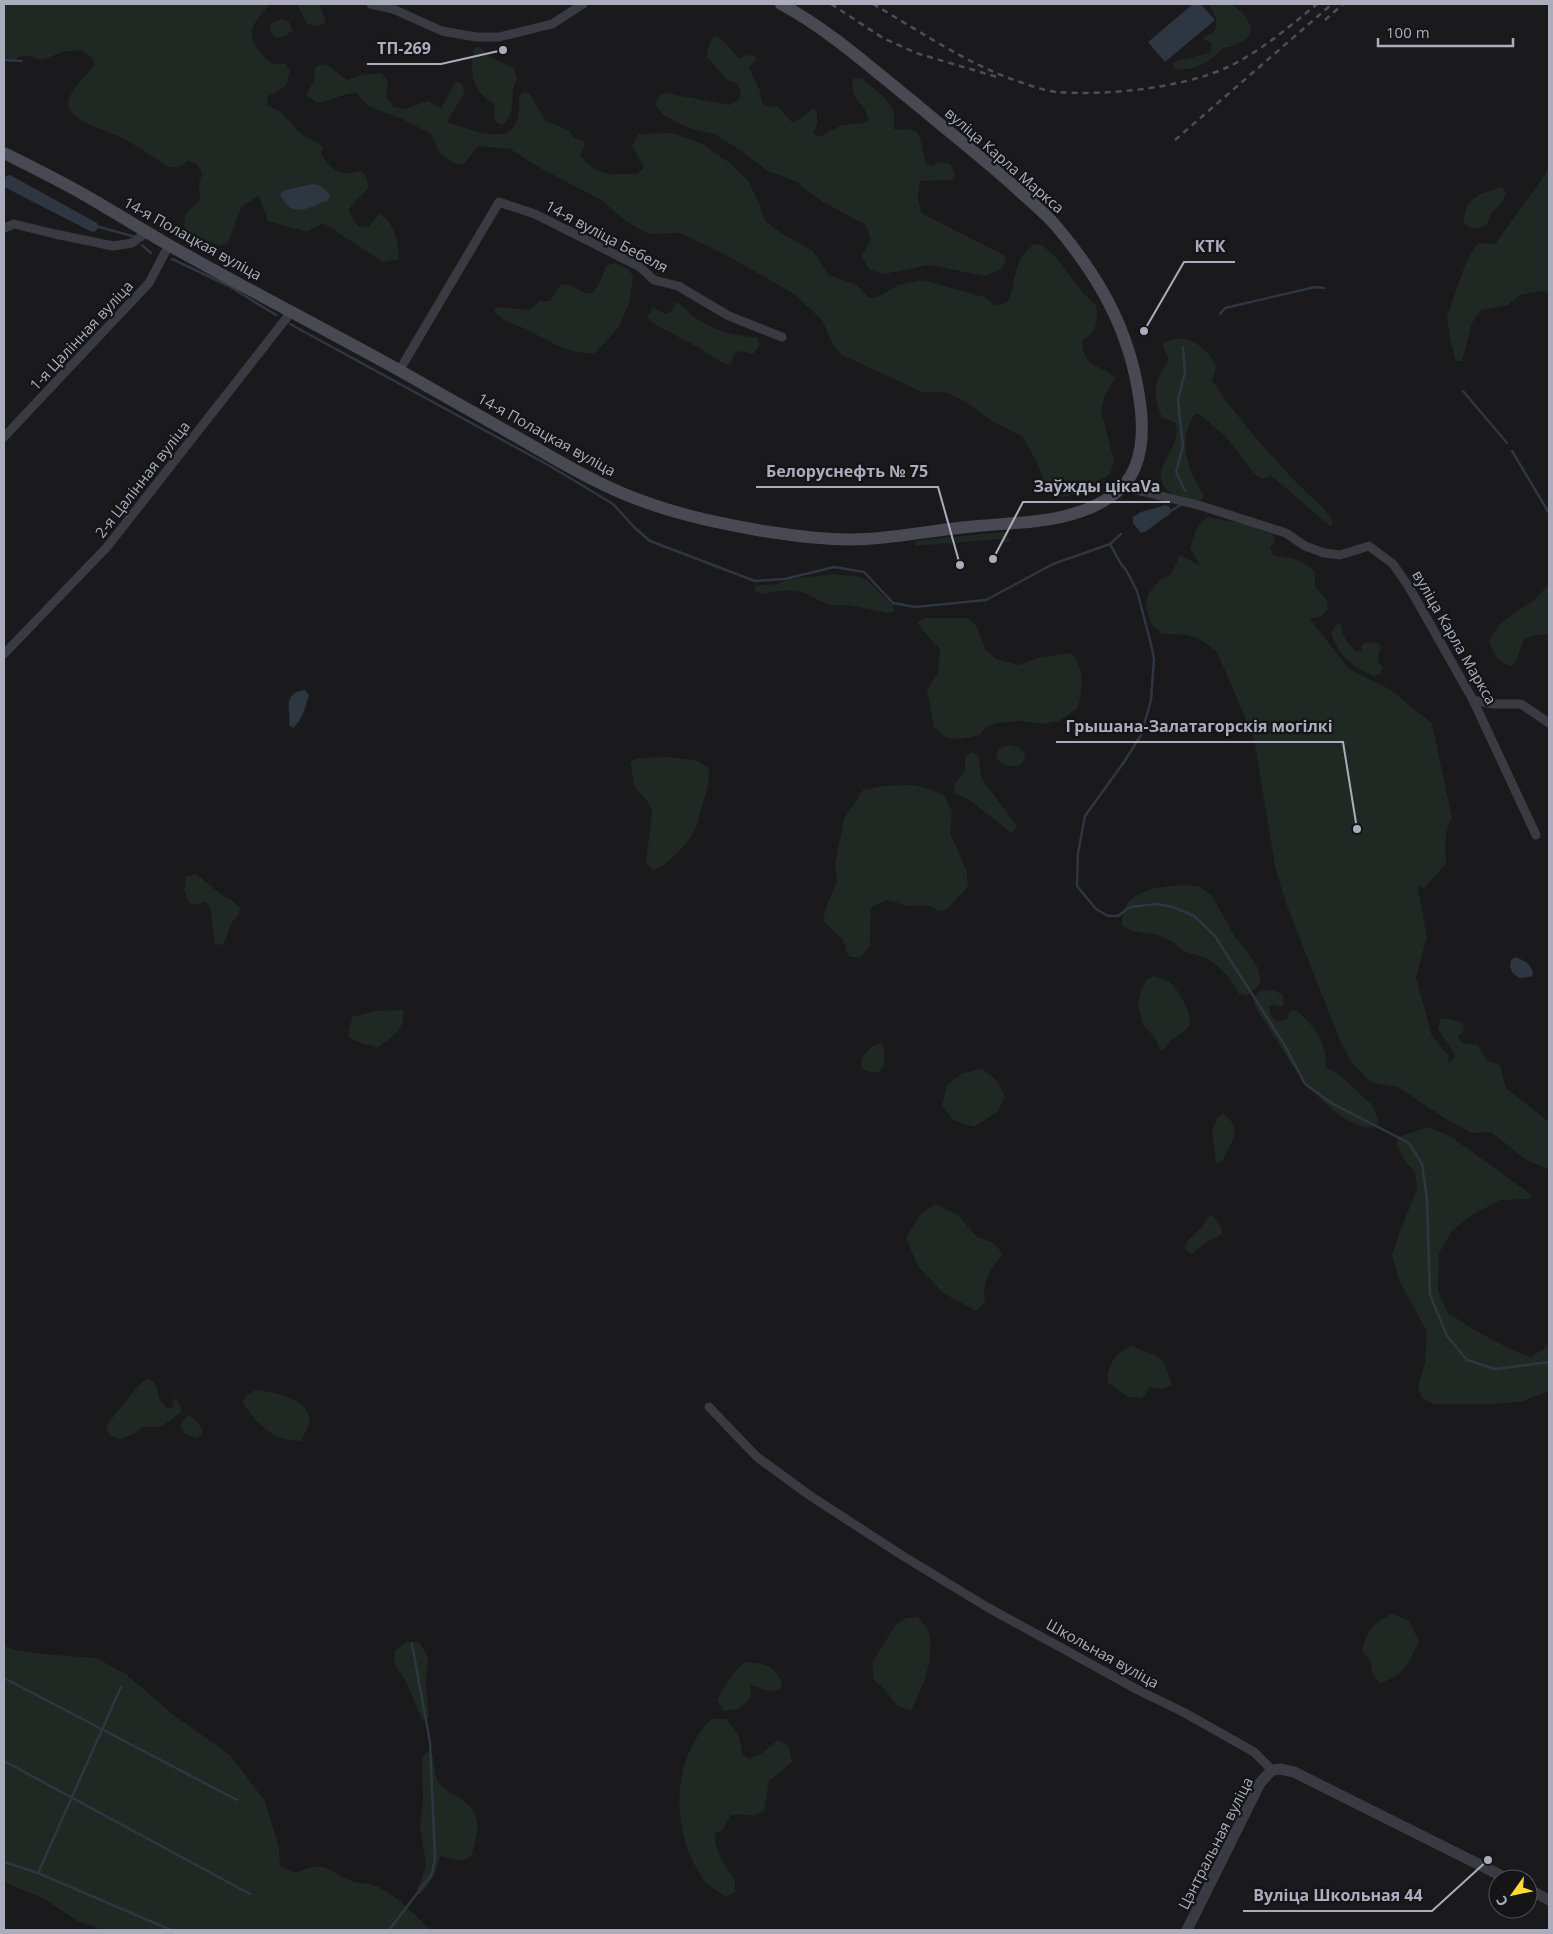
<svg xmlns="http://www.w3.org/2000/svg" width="1553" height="1934" font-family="'Open Sans',sans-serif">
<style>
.green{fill:#1f2822}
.water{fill:#2e3642}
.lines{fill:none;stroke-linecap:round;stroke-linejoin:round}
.stream{stroke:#2e3642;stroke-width:2.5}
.minor{stroke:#3a3a42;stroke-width:9}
.tertiary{stroke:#3a3a42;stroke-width:11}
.secondary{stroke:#484952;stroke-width:12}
.rail{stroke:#4d4e57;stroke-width:2.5;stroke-dasharray:6 5;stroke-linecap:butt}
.labels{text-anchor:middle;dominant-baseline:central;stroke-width:4.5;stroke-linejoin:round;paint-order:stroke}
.street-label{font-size:15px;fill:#abadbd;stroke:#151417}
.leader{fill:none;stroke:#abadbd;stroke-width:2}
.callout-dot{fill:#abadbd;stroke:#151417;stroke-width:2}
.callout-label{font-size:16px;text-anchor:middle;font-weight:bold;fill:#abadbd;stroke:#151417;stroke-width:4.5;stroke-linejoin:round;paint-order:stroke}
</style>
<rect width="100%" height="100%" fill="#1a191c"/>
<path class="green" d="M4,4H269C266,10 254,22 253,27C248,42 262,55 272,64H286L290,70L286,86L267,97L268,106L281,112L301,134L320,144L323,148L321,154C333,172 340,176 361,171L366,176L369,187C363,196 354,200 349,210L353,220L360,227L369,226L379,214C395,221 398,243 399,259L383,262L323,223L307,232L268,221L259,196L241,207L228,243L220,246L189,234L184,226L185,215L200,200L199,183L202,173L196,163L188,161L178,168L169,167L125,139L92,126L76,117L69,109L68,101L73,90L95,65L91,57L81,50L62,52L43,60L23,55L14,60L4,58Z
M297,4H320L326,23L319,26L307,24Z
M1208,4H1232C1236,8 1241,11 1244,15C1261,35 1242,45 1223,48C1212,62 1192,72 1174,69L1173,64L1177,61L1209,53L1212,50L1211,42L1203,40L1204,37L1213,33C1220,21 1215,15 1208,4Z
M282,19L289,22L293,30C284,38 270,43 270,26L274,22Z
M717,36C726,41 731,51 739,58L747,55L755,56L757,59L749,68L760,91L762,102L766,107L778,106L785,115L792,122C800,120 806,113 814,108L817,112V124L813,133L819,137L842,125L862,123L868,120C867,103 848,101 853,79L862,78L886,99L894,112V129L897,130L904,129L916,131C923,141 922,153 926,164L932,166L939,162L950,164L955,174L952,180L920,181L918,196L921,213L1004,255L1006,262L1000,270L985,276L930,265L884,274L870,270L861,256L871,240L866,225L823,202L795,181L767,171L744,153L715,134L691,129L665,116L656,106L657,98L665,93L730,105L739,99L741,93L738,84L726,79L707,57L708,48L712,38Z
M480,46L490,57L514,68L517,79C507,97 520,109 502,125L496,122L494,115L495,104C472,93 469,71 474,48Z
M326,64L347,80L354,78L359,75L381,73L388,80L386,96L394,107L405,109L428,101L441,108L456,81L462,84L465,92L447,122C481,133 523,153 519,96L524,92L529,93L546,121L569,130L574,138L583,140L585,145L580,155C600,179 609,173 637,174L644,167L632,146L638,134L672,133L703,144L731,164L748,181L758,201L765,221L781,233L813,251L829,275L857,285L869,298L880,296L898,285L923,280L984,297L995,305L1007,303C1018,280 1011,262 1034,244L1042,245L1055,256L1084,294L1096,305C1098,323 1098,330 1082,341C1084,370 1099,362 1115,378L1105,395L1101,410L1114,461L1110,474L1081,492L1062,498L1048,492L1037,463L1022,436L992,421L964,401L945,392H922L842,355L832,343L822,320L794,294L724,254L680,233L649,234L626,221L601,200L540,168L510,149L478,146L463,165L454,163L441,155L431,134L402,119L368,106L356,93C340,94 331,101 317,103L306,95L314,81L315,68L319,65Z
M1549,169V292L1542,291L1520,295L1508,305L1481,310L1472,323L1462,361H1456L1450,339L1447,317L1466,262L1478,243L1495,244Z
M1502,187L1506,193L1501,204L1492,212L1487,224L1480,228H1470L1464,223C1463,198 1481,193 1502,187Z
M614,263L628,269L633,276L630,300L619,327L595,353C570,355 551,342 530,331C517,324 504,324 494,311L497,308L501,307L529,310L540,301H550L560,285C582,279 589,318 606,266Z
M676,302C684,305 688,312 694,317C713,330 734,336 757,337L760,345L753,354L740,351L734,354L731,364H724L703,350L658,326L647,318L653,307L665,314L672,311Z
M1173,339H1187L1199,345L1210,355L1216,367L1212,380C1236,417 1265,449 1295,481C1307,495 1326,505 1333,523L1330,526L1326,523L1274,478L1270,476L1262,479L1254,473L1225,436L1199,414H1195C1176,440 1189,472 1204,496L1201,500C1190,500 1181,500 1171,493C1142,473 1185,448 1175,422L1162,418C1152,393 1153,382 1169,360L1163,347L1164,342Z
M1207,517L1246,524L1272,534L1276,542L1270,547L1273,555C1293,559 1299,557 1315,572V586L1327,601L1328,609L1322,616L1310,619L1349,669L1389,689L1432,723L1452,818C1445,830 1443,850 1447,863L1424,888L1420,886L1418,889L1427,937L1416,977L1432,1036L1449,1056L1448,1064L1455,1056L1438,1029L1440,1019H1451L1463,1023L1464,1032L1458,1036L1462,1043L1478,1045L1487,1061L1500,1065L1506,1088L1549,1122V1169L1528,1161L1491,1132L1472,1133L1444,1118L1398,1087L1370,1082L1351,1061L1341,1043L1287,906L1275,867L1254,738L1217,652L1199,639L1187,635L1162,634L1151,624L1146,607L1148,594L1160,580L1171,574L1180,555L1201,566L1190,548C1193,535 1197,526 1207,517Z
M1003,532L1007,533L1010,542L1002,543L1001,539L914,546L916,541L920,540Z
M833,574L854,576L866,579L893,605L894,611L887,613L847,605H830L801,592L786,590L762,594L755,591V586L776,584L791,579Z
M1549,585V635H1534L1524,640L1516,661L1511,666C1497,662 1493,653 1489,640C1499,620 1518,612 1535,599C1540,595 1543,589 1549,585Z
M924,618H968L976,625L985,649L996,659L1018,665L1041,657L1071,653C1086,670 1082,688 1078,708L1059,721L1043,724L1020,721L997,723L986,727L979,735L961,739L947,738L934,728L927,690L938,672L940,650L917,623Z
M1337,623L1341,625C1342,636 1348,643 1356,652L1361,651L1362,645L1367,642L1379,643L1381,648C1377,656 1377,662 1383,668L1380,674L1374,676C1353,667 1337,655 1331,632Z
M1011,745L1019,748L1025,754L1023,763C1012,769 1005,766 996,758L997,752L1002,747Z
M973,752L978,755L982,779L1017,826L1012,833L966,798L956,794L953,786L965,770V756Z
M671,757L698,761L709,769C709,787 707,788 703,804C700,811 698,824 695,830C686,847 670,862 654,871L646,863L652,811L648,802L635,787L630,763L637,758Z
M911,785L927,788L944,795L952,812L950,833L967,872L968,887L946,910L938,911L931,906H908L886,900L871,908L870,946L860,957H850L846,952L844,941L823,920L826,908L837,881L835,863L844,819L863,790L882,786Z
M196,874L222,895L233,901L240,907L239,915C224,928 231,934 222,945L215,944L210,907L205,901L197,905L189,903L184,890L186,877Z
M1186,885L1201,887L1212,896L1235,937L1245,948L1258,968L1261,981L1257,987L1247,996L1239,994L1227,975L1209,959L1183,951L1173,942L1161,936L1133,931L1122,926C1119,890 1158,886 1186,885Z
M1154,976C1159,978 1165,979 1169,982C1178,988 1195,1017 1188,1027C1180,1037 1172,1035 1166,1048L1160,1050L1155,1038L1143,1025L1138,1006L1141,990L1147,979Z
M1261,990H1273L1283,995L1284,1005L1281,1007L1272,1005L1269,1007L1271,1016L1277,1021L1287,1019L1290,1011L1296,1010C1312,1023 1330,1046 1325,1067L1339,1074L1373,1106L1378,1119L1376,1127C1363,1130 1352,1123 1341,1116C1300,1087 1283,1048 1256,1008L1253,998Z
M403,1010C407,1029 390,1038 377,1048C365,1042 359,1046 348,1035L352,1017L375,1011Z
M880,1043L884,1047V1067L878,1072H870L862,1069L861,1059L871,1047Z
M983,1069L998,1082L1005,1097L997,1112L974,1127L953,1120L942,1105L947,1085L963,1073Z
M1223,1114C1246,1129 1229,1144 1222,1162L1216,1163L1212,1131L1217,1118Z
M1428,1127L1450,1136L1529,1193L1531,1199L1500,1200L1472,1215L1452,1231L1439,1253L1438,1291L1448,1313L1473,1329L1514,1351L1531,1357L1549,1345V1391L1520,1402L1494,1404H1433L1421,1397L1418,1386L1425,1363L1427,1332L1399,1280L1392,1255L1400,1231L1417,1189L1415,1172L1406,1163L1396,1145L1399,1137Z
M936,1204L958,1215L977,1237L993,1242L1003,1254C989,1271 982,1281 985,1302L976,1311L943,1293L917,1265L906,1237L921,1214Z
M1210,1215C1218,1220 1222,1224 1222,1234L1208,1241L1192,1254L1188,1252L1184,1248C1188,1237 1197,1234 1203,1226C1205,1222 1207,1219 1210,1215Z
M1132,1346C1160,1359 1162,1352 1172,1385L1163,1389L1150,1387L1142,1398L1128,1397L1108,1383C1106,1367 1116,1351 1132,1346Z
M147,1378C159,1385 156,1386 159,1398C161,1402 164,1405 167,1408L174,1407L172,1401L175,1398L181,1407V1412L161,1427H143L130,1436L120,1439L109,1435L106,1426L138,1386Z
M256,1390C271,1392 299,1397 307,1411C309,1415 309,1420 310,1423L301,1441C272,1441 258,1425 243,1403L246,1395Z
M190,1415L199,1424L203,1432L197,1438L185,1434L180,1425L185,1418Z
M1392,1614L1410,1621L1419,1642C1408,1662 1405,1676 1380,1683L1372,1673L1371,1662L1362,1651C1366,1632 1374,1622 1392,1614Z
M918,1617C921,1621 926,1626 928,1630C936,1656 923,1688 911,1710L897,1706L887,1692L874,1680L872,1663L894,1627L906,1618Z
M407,1642H419L428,1657L426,1684L429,1718L422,1719L405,1680L394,1663L395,1651Z
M4,1646L15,1650L43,1654L96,1658L126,1674L175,1716L230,1755L265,1801L279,1847L280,1865L294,1873C329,1859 326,1871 355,1882C360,1883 365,1883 370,1884C394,1891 413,1914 431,1930H106L79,1922L41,1897L4,1882Z
M744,1662C763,1663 771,1664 782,1681L780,1689L771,1692L751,1685L750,1699L738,1709L723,1711L717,1699L733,1674Z
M711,1719H726L738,1734L743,1755L749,1759L759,1755L778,1740L789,1746L792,1762L769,1781L764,1810L754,1816L741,1814L730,1816L722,1831L715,1833V1843L722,1861L735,1880V1892L725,1897C718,1892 709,1886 704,1880C670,1833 670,1761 711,1719Z
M429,1750C438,1762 432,1774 439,1783C446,1792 456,1795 465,1802C484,1815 477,1837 471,1856L462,1861L440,1856C436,1872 432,1883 420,1895L416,1890L421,1881L426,1864L420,1826L423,1802L422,1756Z"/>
<path class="water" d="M1193,4H1201L1215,20L1165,62L1148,42Z
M10,175L97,223L99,227L96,231L92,232L8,189L4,186V182L6,176Z
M313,184L319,185L330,194L328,200C315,205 297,217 286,204C283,200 281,198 280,194L286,190Z
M1166,505L1170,507L1171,513L1145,532L1141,533L1133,523V517L1141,512Z
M305,690L309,695C306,706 302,721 293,728L289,725C292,712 280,693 305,690Z
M1515,957C1525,961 1531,963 1533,974L1531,977L1519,978L1512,972L1510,966L1511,960Z"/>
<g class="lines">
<path class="stream" d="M4,60L22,61
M99,227L132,236
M142,245L151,253
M172,259L229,286L276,315
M1220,314L1225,308L1315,287L1324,288
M290,324L550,466L613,504L635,528L650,541L755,581L785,579L834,567L864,572L893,603L915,607L986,600L1053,564L1110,544L1121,534
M1183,348L1185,372L1178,400L1183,446L1176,472L1185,491
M1463,391L1507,443
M1512,451L1549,513
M1169,512L1181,505
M1110,544L1121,564L1126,570L1137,591L1151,644L1154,659L1151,700L1141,735L1124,762L1085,816L1078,853L1077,886L1096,909L1108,916H1118L1130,907L1157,904L1173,907L1194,916L1215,936L1284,1044L1305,1084L1333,1104L1409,1143L1422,1164L1427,1200L1430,1295L1447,1336L1467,1360L1495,1369L1549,1362
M4,1678L237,1800
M4,1761L250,1894
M4,1862L38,1873L171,1930
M38,1873L121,1687
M389,1930L432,1874L435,1859L430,1742L412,1644"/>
<path class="minor" d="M371,4L393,9L442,31L476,37H499L552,24L583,4
M4,228L14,224L55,234L113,246L132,243L147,232
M399,371L499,202L535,214L640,267L654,280L678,286L729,316L782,337
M4,437L149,283L169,245
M1125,485L1136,490L1198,505L1286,533L1305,546L1324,553L1340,555L1369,546L1393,564L1409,587L1434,631L1473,700L1536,835
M4,654L107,547L292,311
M1473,700L1493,704H1521L1549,723
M709,1407L757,1457L812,1497L903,1556L987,1607L1138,1690L1185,1713L1254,1752L1272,1770"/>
<path class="tertiary" d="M1528,1889L1549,1900
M1187,1930L1260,1783L1272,1770L1280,1769L1294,1772L1508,1879"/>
<path class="secondary" d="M4,153C34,168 65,183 95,201C119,215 143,230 167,244C246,289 327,330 406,374C449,399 493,423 536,448C571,468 607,489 645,502C683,516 724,524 763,531C797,536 831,541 866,539C903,537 940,529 977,526C1022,522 1075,523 1113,495C1140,476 1144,442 1141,411C1133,338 1104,283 1057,227C1045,213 1030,201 1016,188C984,159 949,132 916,104C872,69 831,31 781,4"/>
<path class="rail" d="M831,4L883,38L916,53L997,77
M873,4C918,30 967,64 1017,81C1029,85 1044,91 1057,92C1106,96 1183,88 1228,67C1261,51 1289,27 1317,4
M1325,20L1343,4
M1175,140L1332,4"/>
</g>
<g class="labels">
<g class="street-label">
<text transform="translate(1005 160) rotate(41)">вуліца Карла Маркса</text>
<text transform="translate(607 236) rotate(28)">14-я вуліца Бебеля</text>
<text transform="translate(193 238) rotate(29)">14-я Полацкая вуліца</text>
<text transform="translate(81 335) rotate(-47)">1-я Цалінная вуліца</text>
<text transform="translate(547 434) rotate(29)">14-я Полацкая вуліца</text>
<text transform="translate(142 479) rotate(-52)">2-я Цалінная вуліца</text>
<text transform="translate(1455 637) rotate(60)">вуліца Карла Маркса</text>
<text transform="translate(1103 1653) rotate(29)">Школьная вуліца</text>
<text transform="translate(1215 1843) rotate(-63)">Цэнтральная вуліца</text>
</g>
</g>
<path class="leader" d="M503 50L441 64H367M1144 331L1184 262H1235M960 565L938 487H756M993 559L1023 502H1170M1357 829L1343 742H1056M1488 1860L1432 1911H1243"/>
<g class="callout-dot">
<circle cx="503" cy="50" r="5"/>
<circle cx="1144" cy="331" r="5"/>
<circle cx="960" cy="565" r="5"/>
<circle cx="993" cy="559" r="5"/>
<circle cx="1357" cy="829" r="5"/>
<circle cx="1488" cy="1860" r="5"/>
</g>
<g class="callout-label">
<text x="404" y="54">ТП-269</text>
<text x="1210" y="252">КТК</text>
<text x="847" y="477">Белоруснефть № 75</text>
<text x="1097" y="492">Заўжды цікаVа</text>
<text x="1199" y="732">Грышана-Залатагорскія могілкі</text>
<text x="1338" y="1901">Вуліца Школьная 44</text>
</g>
<rect width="1553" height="1934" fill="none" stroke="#abadbd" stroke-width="10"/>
<g transform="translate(1513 1894) rotate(237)"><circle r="24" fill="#151417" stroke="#515159"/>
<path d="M0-4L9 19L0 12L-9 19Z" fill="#ffdb2f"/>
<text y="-8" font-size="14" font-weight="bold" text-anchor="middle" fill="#abadbd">С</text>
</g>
<path d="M1378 38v8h135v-8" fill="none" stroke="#abadbd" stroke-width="2.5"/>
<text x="1386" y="38" font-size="15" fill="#abadbd" stroke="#151417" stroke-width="4" paint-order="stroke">100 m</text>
</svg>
